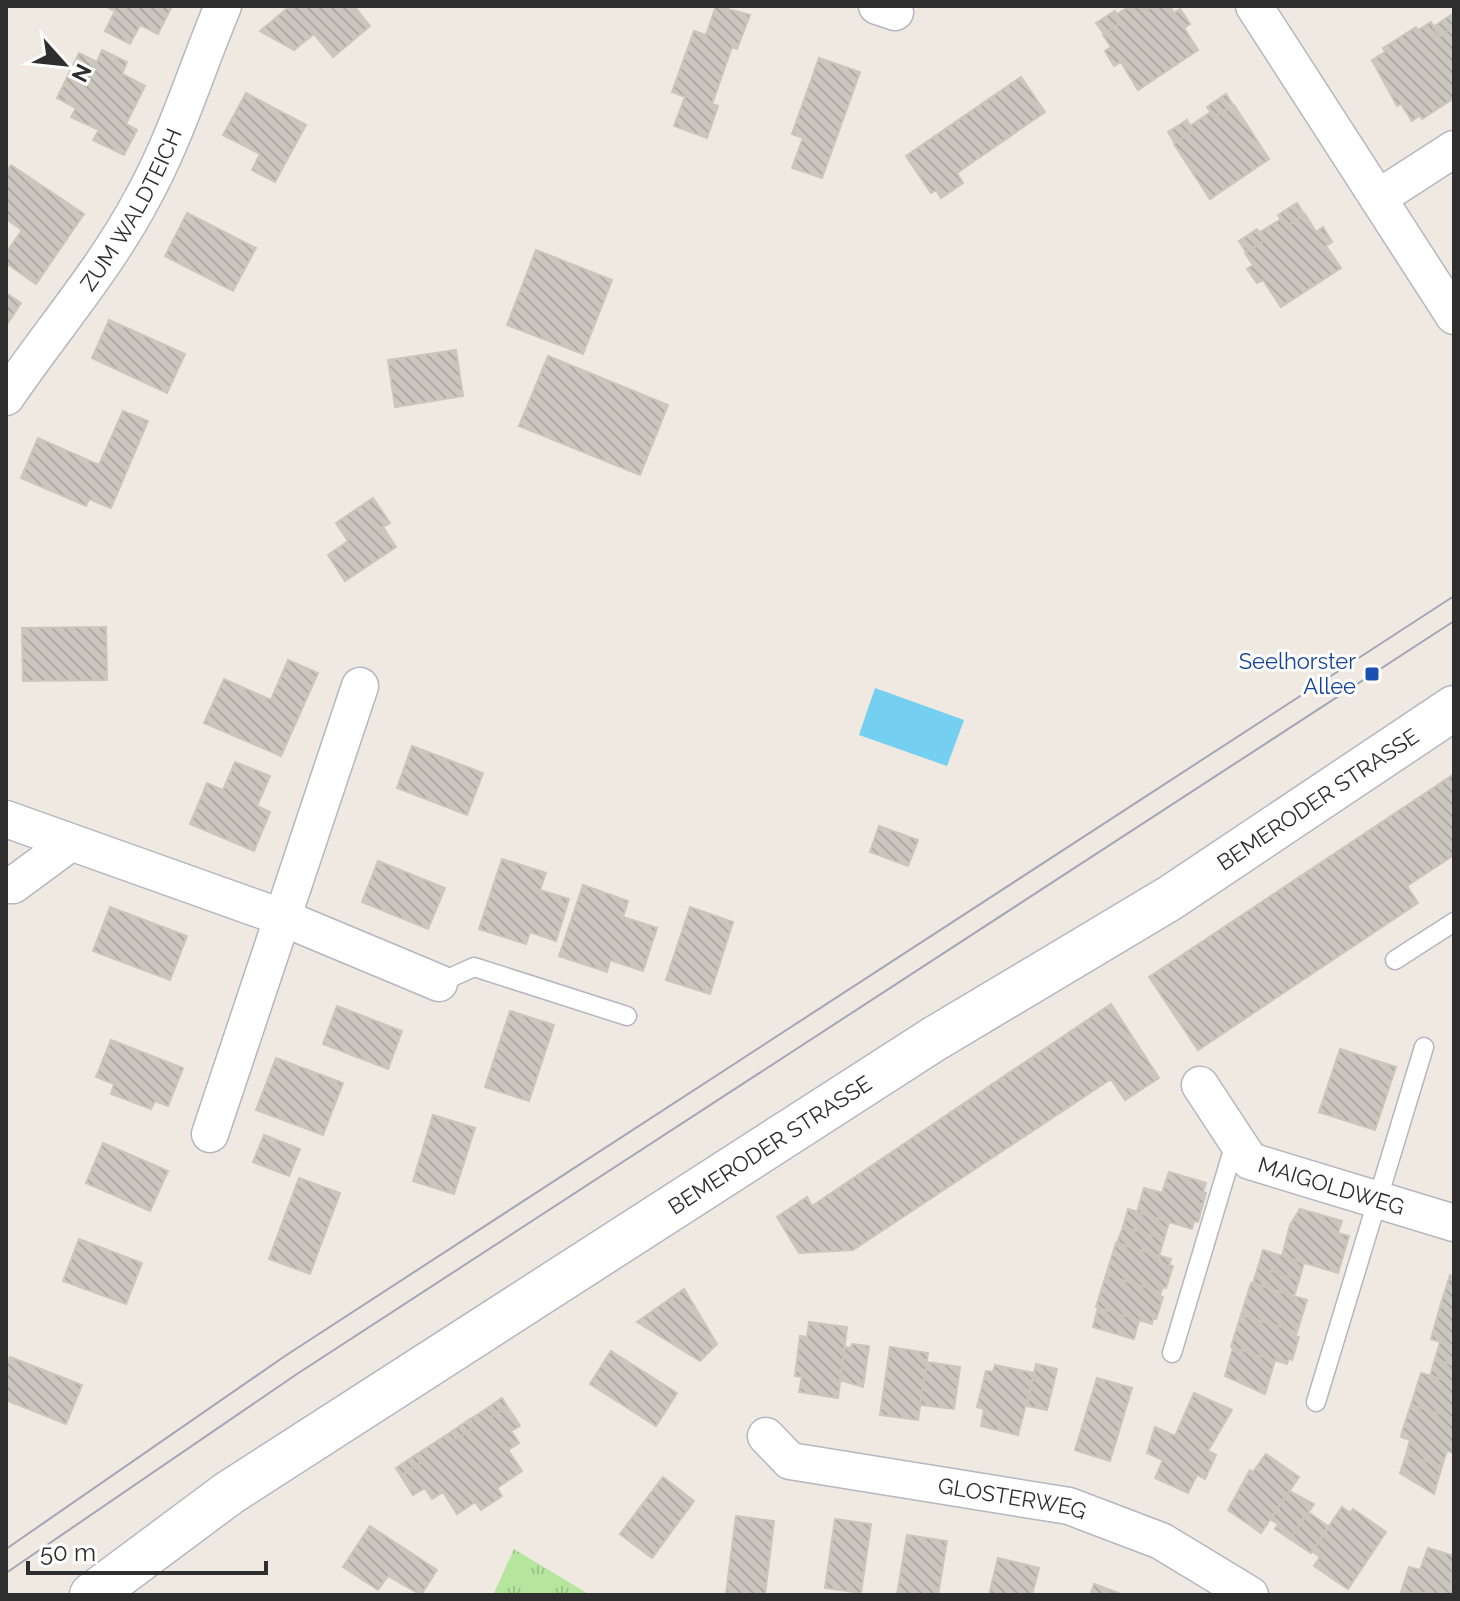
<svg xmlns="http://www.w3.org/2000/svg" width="1460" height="1601" font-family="Raleway,sans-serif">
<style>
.grass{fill:url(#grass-tufts)}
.water{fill:#75cff0}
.building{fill:url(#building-back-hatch);stroke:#cbc5ba;stroke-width:2}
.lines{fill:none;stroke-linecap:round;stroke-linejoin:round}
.lane-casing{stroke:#b4b7c1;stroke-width:21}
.street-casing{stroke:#b4b7c1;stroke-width:39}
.secondary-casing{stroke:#b4b7c1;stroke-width:47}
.lane{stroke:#fff;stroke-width:18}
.street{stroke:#fff;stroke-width:36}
.secondary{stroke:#fff;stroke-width:44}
.tram{stroke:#a3a6b8;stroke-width:2}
.transit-dot{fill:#1a4fb4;stroke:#fff;stroke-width:3}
.labels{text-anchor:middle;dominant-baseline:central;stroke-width:6;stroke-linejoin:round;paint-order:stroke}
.street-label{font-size:22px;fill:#2e2e2e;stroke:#fff}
.transit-label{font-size:22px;fill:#164399;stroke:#fff;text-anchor:end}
</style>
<defs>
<pattern id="grass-tufts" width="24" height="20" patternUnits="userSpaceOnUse" patternTransform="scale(2)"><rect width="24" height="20" fill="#b6e59e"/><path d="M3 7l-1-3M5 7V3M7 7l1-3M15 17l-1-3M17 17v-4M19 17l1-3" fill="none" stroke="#9dc588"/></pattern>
<pattern id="building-back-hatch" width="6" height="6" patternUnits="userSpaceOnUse" patternTransform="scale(2)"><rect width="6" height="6" fill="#cbc7bf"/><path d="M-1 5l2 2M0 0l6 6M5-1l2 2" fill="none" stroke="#afaba4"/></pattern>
</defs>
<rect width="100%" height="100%" fill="#efe9e1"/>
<path class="grass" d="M514,1549L590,1595H493Z"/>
<path class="water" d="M875,688L964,720L947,766L859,735Z"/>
<path class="building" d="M105,6H172L158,34L140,25L130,44L105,31L115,11Z
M290,6H354L370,26L333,57L314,34L294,50L260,31Z
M716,6L750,15L737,49L732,47L712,104L718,106L707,138L674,126L685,97L672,92L694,31L706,35Z
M1130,6L1143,9L1170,6L1174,13L1180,9L1190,24L1184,28L1198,50L1138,90L1121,62L1114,66L1105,51L1111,47L1103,35L1122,22L1117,14Z
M1115,11L1122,22L1104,34L1096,23Z
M1454,13V27L1440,36L1433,27Z
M1431,22L1440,36L1454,27V98L1422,119L1420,115L1412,121L1401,104L1397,106L1372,60L1385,52L1383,48L1416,27L1418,30Z
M102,50L127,62L122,74L145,86L126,124L137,130L124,155L93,140L99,130L71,117L76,108L57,98L79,53L97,62Z
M819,58L860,72L822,178L792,168L803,138L792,134Z
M1021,77L1045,112L957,173L963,183L941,198L936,190L931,193L906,156Z
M246,93L306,125L275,182L252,170L260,154L223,135Z
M1226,94L1233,105L1214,117L1207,107Z
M1234,105L1269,159L1210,199L1174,144L1193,131L1190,126L1211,112L1214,117Z
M1187,120L1193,131L1175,143L1168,132Z
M11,165L84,214L36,284L6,263V253L22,230L6,219V173Z
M1297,203L1304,214L1286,227L1278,215Z
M187,213L256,248L233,291L165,256Z
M1305,214L1316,232L1323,227L1332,242L1326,246L1341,268L1281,307L1263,280L1257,283L1247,269L1253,265L1245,253L1265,240L1260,232L1281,219L1286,227Z
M1257,229L1265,240L1246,252L1239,241Z
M536,250L612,280L583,354L507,325Z
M6,293L21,303L6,326Z
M109,320L185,354L167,393L92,358Z
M456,350L463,396L395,407L388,360Z
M548,356L668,405L640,475L519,426Z
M123,411L148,421L111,508L89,499L86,506L21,478L38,438L99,465Z
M373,498L390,523L383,527L396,547L345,581L328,555L348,541L336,523Z
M106,627L107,680L23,681L22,628Z
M288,660L318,673L281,756L204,723L224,679L271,700Z
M412,746L483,773L467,815L397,788Z
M235,762L270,776L257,806L270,812L254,851L190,824L207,783L223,790Z
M1454,774V855L1407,886L1418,903L1198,1050L1149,977Z
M879,826L918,840L908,866L870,852Z
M502,859L546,873L540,890L569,899L556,941L530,932L526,944L479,929Z
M378,861L445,888L428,929L362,902Z
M583,885L628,901L623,917L657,928L643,971L610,960L607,972L559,956Z
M110,907L187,936L170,980L93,951Z
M690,907L733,922L710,994L666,980Z
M1111,1004L1159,1078L1125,1100L1111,1079L853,1250L799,1253L777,1217L807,1197L812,1206Z
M337,1006L402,1031L388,1069L323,1044Z
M510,1011L554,1025L529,1101L485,1087Z
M111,1040L183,1068L168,1106L155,1101L151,1109L111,1094L114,1084L96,1077Z
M1340,1049L1396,1067L1375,1130L1319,1112Z
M276,1058L343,1083L323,1135L256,1110Z
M433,1115L475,1128L454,1194L413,1181Z
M264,1135L300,1149L289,1176L253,1162Z
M103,1143L168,1171L150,1211L86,1183Z
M1169,1172L1206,1183L1203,1192L1206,1193L1198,1222L1194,1221L1192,1229L1137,1212L1144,1188L1162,1193Z
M299,1178L340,1193L310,1274L269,1259Z
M1128,1209L1169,1222L1164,1239L1123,1227Z
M1300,1209L1342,1221L1338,1233L1349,1236L1338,1273L1282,1256L1290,1225Z
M1123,1227L1164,1239L1159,1256L1117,1243Z
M79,1239L142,1263L126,1304L63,1281Z
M1116,1243L1171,1259L1169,1265L1173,1266L1166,1288L1163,1287L1161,1292L1106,1275Z
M1263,1250L1304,1263L1299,1280L1258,1267Z
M1258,1267L1299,1280L1294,1296L1253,1283Z
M1106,1275L1161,1292L1160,1296L1163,1297L1156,1319H1153L1152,1324L1096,1307Z
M1450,1275L1454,1277V1311L1440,1307Z
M1251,1283L1307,1300L1297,1332L1241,1315Z
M684,1289L717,1344L700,1361L637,1322Z
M1440,1307L1454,1311V1346L1431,1339Z
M1098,1308L1139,1320L1134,1339L1093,1327Z
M1241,1315L1297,1332L1295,1336L1299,1337L1292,1360L1289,1358L1287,1364L1231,1347Z
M809,1322L847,1327L838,1398L799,1392L802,1377L795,1376L800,1336L807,1337Z
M1440,1342L1454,1346V1365L1435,1359Z
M852,1344L869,1346L863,1387L840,1380L845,1347L851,1348Z
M890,1347L928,1353L918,1420L880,1415Z
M1233,1348L1275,1360L1265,1394L1225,1376Z
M611,1351L677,1393L656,1426L590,1384Z
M10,1357L82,1385L66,1424L6,1400V1368Z
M1435,1359L1454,1365V1383L1430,1376Z
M927,1362L960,1367L954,1409L920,1405Z
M1036,1364L1057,1369L1047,1410L1027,1406Z
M995,1365L1034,1373L1018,1435L981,1426L984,1409L977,1407L986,1371L993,1372Z
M1421,1373L1454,1383V1418L1411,1405Z
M1097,1378L1132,1388L1110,1461L1075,1450Z
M1194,1393L1232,1410L1208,1451L1216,1455L1205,1479L1197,1475L1188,1493L1155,1478L1163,1460L1147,1453L1155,1427L1175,1436Z
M502,1398L507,1406L488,1419L483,1411Z
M1411,1405L1454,1418V1453L1447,1451L1442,1466L1406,1455L1410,1440L1401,1437L1402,1432Z
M507,1406L520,1426L511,1431L519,1443L508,1450L522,1471L497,1488L502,1496L481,1510L475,1502L457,1514L443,1492L432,1499L425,1488L413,1495L401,1476L422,1462L417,1454L451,1432L456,1439L475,1427L470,1419L483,1411L488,1419Z
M470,1419L475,1427L456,1439L451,1432Z
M417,1454L422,1462L401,1476L396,1468Z
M1266,1454L1299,1477L1261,1533L1228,1510L1250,1470L1253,1472Z
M1406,1455L1442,1466L1434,1494L1400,1473Z
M663,1477L694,1501L652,1558L620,1534Z
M1289,1491L1314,1504L1290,1539L1275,1529L1278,1524L1270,1519Z
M1342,1507L1350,1513L1353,1509L1386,1532L1348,1589L1314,1566L1320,1557L1312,1551Z
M1308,1512L1329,1527L1311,1553L1290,1539Z
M736,1516L774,1521L765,1595L726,1593Z
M835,1519L871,1524L861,1593L825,1588Z
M370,1526L437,1570L421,1595L388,1576L378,1590L343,1567Z
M907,1535L947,1541L938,1595H897Z
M1428,1548L1454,1556L1451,1582L1454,1595L1401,1592L1409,1567L1420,1570Z
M998,1558L1039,1568L1032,1595H989Z
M1094,1584L1124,1595H1090Z"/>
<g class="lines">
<g class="lane-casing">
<path id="lane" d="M1395,960L1454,922
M439,983L474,967L627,1016
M1172,1353L1236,1140
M1316,1402L1424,1047"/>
</g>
<g class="street-casing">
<g id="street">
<path d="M877,6L895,12"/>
<path d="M1254,6L1454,316"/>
<path d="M1378,198L1454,149"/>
<path id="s1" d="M6,397C51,331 105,269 142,199C176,138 196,70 223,6"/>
<path d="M6,819L281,917L439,983"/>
<path d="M6,885H13L70,843"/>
<path id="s2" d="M1200,1085L1250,1161L1454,1223"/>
<path d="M210,1134L360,686"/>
<path id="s3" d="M766,1436L790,1461L1069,1506L1161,1541L1250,1595"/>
</g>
</g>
<g class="secondary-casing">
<g id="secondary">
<path id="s4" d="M92,1595L229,1493L934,1039L1170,898L1454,708"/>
</g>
</g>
<use href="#lane" class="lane"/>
<use href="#street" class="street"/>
<use href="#secondary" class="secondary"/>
<path class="tram" d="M6,1549L285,1356L1454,596
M6,1573L297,1374L1454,621"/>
</g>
<rect class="transit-dot" x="1364" y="666" width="16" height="16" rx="4"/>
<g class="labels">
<g class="street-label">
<text stroke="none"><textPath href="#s1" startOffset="226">ZUM WALDTEICH</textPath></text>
<text stroke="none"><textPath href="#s4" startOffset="1462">BEMERODER STRASSE</textPath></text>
<text stroke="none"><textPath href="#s4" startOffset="814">BEMERODER STRASSE</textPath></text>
<text stroke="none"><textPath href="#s2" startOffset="176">MAIGOLDWEG</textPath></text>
<text stroke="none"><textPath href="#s3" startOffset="260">GLOSTERWEG</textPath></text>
</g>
<g class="transit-label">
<text x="1356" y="661">Seelhorster<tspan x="1356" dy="25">Allee</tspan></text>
</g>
</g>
<rect width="1460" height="1601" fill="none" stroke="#2e2e2e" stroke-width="16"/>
<g transform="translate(64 64) rotate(117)" stroke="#ffffff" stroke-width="6" paint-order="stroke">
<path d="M0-6L14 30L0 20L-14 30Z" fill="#2e2e2e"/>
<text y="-12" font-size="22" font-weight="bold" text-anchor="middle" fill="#2e2e2e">N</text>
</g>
<path d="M28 1561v12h238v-12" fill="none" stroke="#2e2e2e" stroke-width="4"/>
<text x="40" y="1561" font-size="24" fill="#2e2e2e" stroke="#ffffff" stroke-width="6" paint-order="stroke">50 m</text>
</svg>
